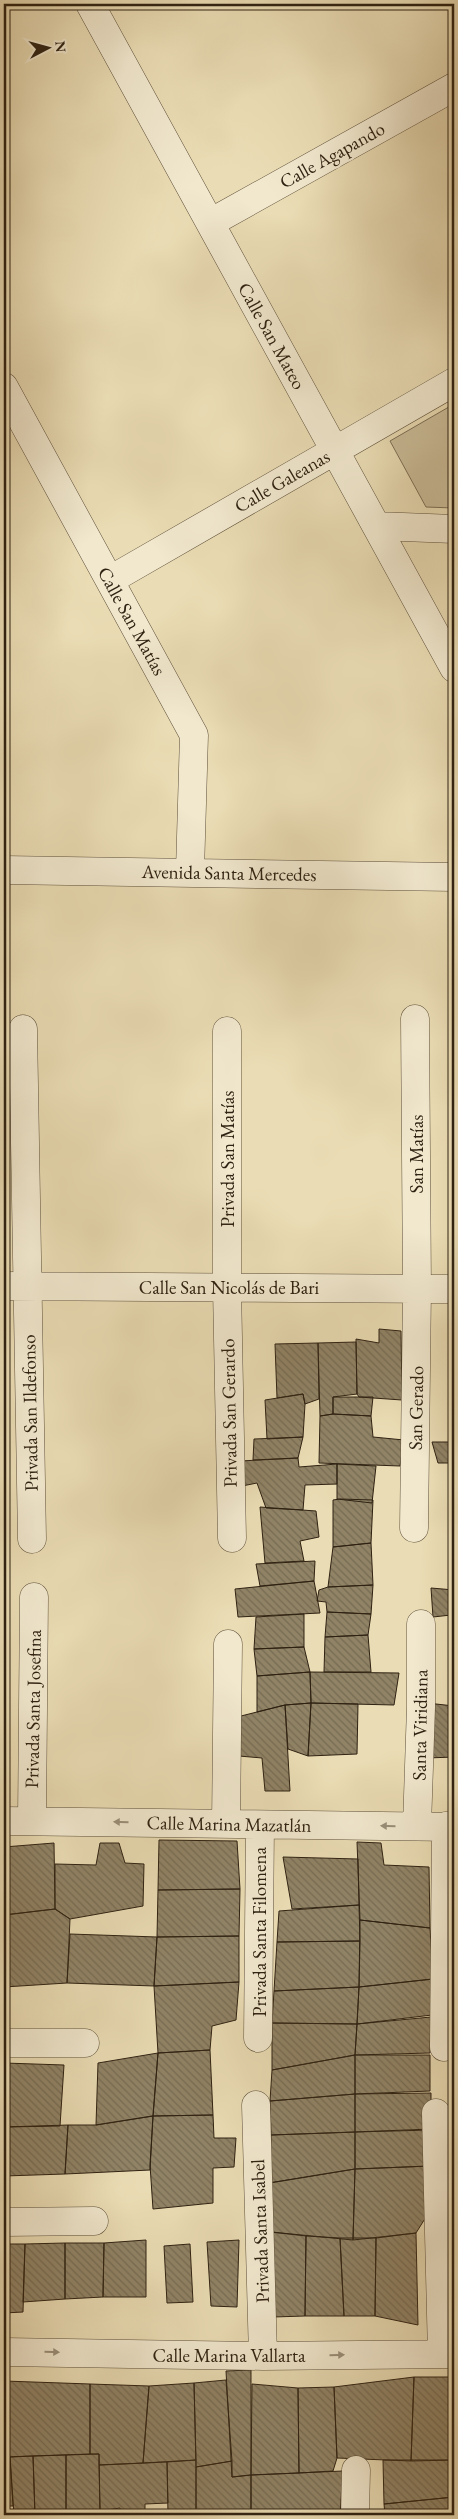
<svg xmlns="http://www.w3.org/2000/svg" width="458" height="2519" font-family="'EB Garamond',serif">
<style>
.park{fill:#cabc98;stroke:#7c6f55}
.building{fill:url(#building-back-hatch);stroke:#2f2212}
.lines{fill:none;stroke-linecap:round;stroke-linejoin:round}
.minor-casing{stroke:#5e503a;stroke-width:29}
.minor{stroke:#f1e8ce;stroke-width:28}
.oneway{fill:#9a8f79}
.labels{text-anchor:middle;dominant-baseline:central;stroke-width:4.5;stroke-linejoin:round;paint-order:stroke}
.street-label{font-size:19px;fill:#2f2212;stroke:#f1e8ce}
</style>
<defs>
<pattern id="building-back-hatch" width="6" height="6" patternUnits="userSpaceOnUse" patternTransform="scale(1.25)"><rect width="6" height="6" fill="#908366"/><path d="M-1 5l2 2M0 0l6 6M5-1l2 2" fill="none" stroke="#766b53"/></pattern>
</defs>
<rect width="100%" height="100%" fill="#eadcb4"/>
<filter id="stains"><feTurbulence type="fractalNoise" baseFrequency=".004" numOctaves="4"/><feColorMatrix values="0 0 0 0 .2 0 0 0 0 .09 0 0 0 0 .02 0 0 0 .5 -.17"/></filter>
<radialGradient id="worn" r=".72"><stop offset=".6" stop-color="#630" stop-opacity="0"/><stop offset="1" stop-color="#630" stop-opacity=".3"/></radialGradient>
<path class="park" d="M454,404V508L426,507L390,441Z"/>
<path class="building" d="M379,1329L401,1331L402,1400L359,1397L357,1394L356,1339L379,1343Z
M356,1342L357,1394L333,1397V1414L320,1416L318,1343Z
M318,1343L319,1399L305,1404L303,1394L277,1398L275,1344Z
M303,1394L305,1404L303,1437L267,1439L265,1400Z
M333,1397H373L371,1416L333,1414Z
M333,1414L371,1416L373,1437L404,1440L400,1466L319,1463L320,1416Z
M303,1437L298,1458L253,1460L254,1439Z
M454,1439V1463H438L432,1442H454Z
M298,1458L299,1467L337,1464V1484L305,1485L303,1510L266,1508L257,1483L242,1486L240,1461Z
M337,1464L376,1466L372,1503L337,1499Z
M340,1499L373,1500L371,1543L333,1547V1500Z
M260,1507L316,1511L319,1537L300,1541L304,1561L265,1563Z
M371,1543L373,1585L328,1587L333,1547Z
M315,1561L314,1581L260,1586L256,1564Z
M314,1581L320,1613L238,1617L235,1589Z
M373,1585L371,1614L327,1612L326,1602L317,1601L319,1590L328,1587Z
M431,1588L454,1590V1631L451,1615L433,1617Z
M327,1612L371,1614L368,1635L325,1637Z
M304,1614V1647L254,1649L256,1617Z
M368,1635L371,1672H324L325,1637Z
M304,1647L310,1672L257,1676L254,1649Z
M310,1672L399,1673L394,1705L311,1703Z
M310,1672L311,1703L285,1705L257,1712V1676Z
M311,1703L358,1704L357,1754L308,1756Z
M311,1703L308,1756L288,1749L285,1705Z
M427,1703L454,1706V1757L427,1758Z
M285,1705L290,1791H265L262,1758L239,1756L241,1716Z
M159,1840L237,1841L240,1889L158,1890Z
M357,1842L381,1843L384,1865L429,1867L430,1928L360,1920Z
M54,1843L55,1909L4,1915V1847Z
M100,1843H119L125,1863L144,1864L143,1906L70,1919L55,1909V1864L96,1865Z
M283,1857L358,1859L359,1905L292,1909Z
M240,1889L239,1936L157,1937L158,1890Z
M359,1905L360,1941L277,1942L279,1911Z
M55,1909L70,1919L67,1983L4,1987V1915Z
M360,1920L430,1928L433,1979L359,1987Z
M70,1934L157,1937L154,1986L67,1983Z
M239,1936V1982L154,1986L157,1937Z
M360,1941L359,1987L274,1991L277,1942Z
M433,1979L432,2015L357,2024L359,1987Z
M239,1982L236,2020L212,2026L210,2050L158,2053L154,1986Z
M359,1987L357,2024L272,2023L274,1991Z
M431,2017L430,2053L355,2055L357,2024Z
M272,2023L357,2024L355,2055L272,2070Z
M210,2050L213,2115L153,2116L158,2053Z
M158,2053L153,2116L96,2125L98,2063Z
M355,2055H430V2091L355,2094Z
M355,2055V2094L270,2101L272,2070Z
M4,2063L64,2065L60,2126L4,2127Z
M431,2093V2129L355,2132V2094Z
M355,2094V2132L271,2135L270,2101Z
M213,2115L214,2138H236L234,2167L213,2168V2203L153,2209L150,2165L153,2116Z
M153,2116L150,2170L65,2174L68,2125H96Z
M68,2125L65,2174L4,2176V2127Z
M431,2130L430,2166L355,2169V2132Z
M355,2132V2169L269,2183L271,2135Z
M430,2166L431,2209L416,2233L353,2240L355,2169Z
M355,2169L353,2240L271,2232L269,2183Z
M271,2232L306,2236L305,2316L273,2317Z
M416,2233L418,2325L375,2316L376,2238Z
M306,2236L340,2238L344,2316H305Z
M340,2238H376L375,2316H344Z
M146,2240V2297H103L104,2243Z
M239,2240L237,2307L211,2306L207,2242Z
M65,2243H104L103,2297L65,2299Z
M65,2243V2299L23,2302L25,2244Z
M4,2244H25L23,2312L4,2313Z
M190,2244L193,2302L167,2303L164,2246Z
M251,2370V2475L232,2477L226,2371Z
M414,2377H454V2460L411,2461Z
M414,2377L411,2461L337,2458L334,2387Z
M226,2380L232,2461L196,2467L194,2383Z
M4,2381L90,2384V2454L4,2457Z
M194,2383L196,2460L143,2463L149,2386Z
M90,2384L149,2386L143,2463L99,2465V2454H90Z
M252,2384L298,2388L299,2473L251,2475Z
M334,2387L337,2458L333,2471L299,2473L298,2388Z
M99,2454L100,2511L66,2514V2455Z
M66,2455V2515H35L33,2456Z
M33,2456L35,2515H14L10,2457Z
M4,2457H10L13,2506H4Z
M196,2460V2515H168L167,2462Z
M383,2460H454V2497L384,2504Z
M232,2461V2477L251,2475V2515H196V2467Z
M167,2462L168,2503L145,2504V2515H120V2508L100,2511L99,2465Z
M343,2471L340,2515H251V2475Z
M454,2497V2515H385L384,2504Z"/>
<g class="lines">
<g class="minor-casing">
<path id="minor" d="M90,4L454,668
M210,223L454,87
M4,387L194,735L190,871
M377,526L454,529
M110,580L454,382
M4,870L454,877
M23,1029L32,1539
M227,1031V1288L232,1538
M4,1286L454,1289
M414,1528L417,1289L415,1019
M32,1820L34,1597
M4,1821L454,1827
M226,1824L228,1644
M417,1826L421,1707V1624
M258,2038L260,1825
M4,2043H85
M444,2047L446,1826
M256,2105L263,2356
M436,2113L442,2354
M4,2222L94,2221
M4,2352L263,2356L454,2354
M355,2515L356,2470"/>
</g>
<use href="#minor" class="minor"/>
</g>
<defs><path id="oneway-solid" d="M-6-.8H1V-3.2L6.5 0L1 3.2V.8H-6Z" transform="scale(1.25)"/></defs>
<g class="oneway">
<use href="#oneway-solid" transform="translate(121 1822) rotate(-179)"/>
<use href="#oneway-solid" transform="translate(388 1826) rotate(-179)"/>
<use href="#oneway-solid" transform="translate(52 2352) rotate(1)"/>
<use href="#oneway-solid" transform="translate(337 2355) rotate(-1)"/>
</g>
<g class="labels">
<g class="street-label">
<text transform="translate(332 155) rotate(-29)">Calle Agapando</text>
<text transform="translate(272 336) rotate(61)">Calle San Mateo</text>
<text transform="translate(282 481) rotate(-30)">Calle Galeanas</text>
<text transform="translate(132 621) rotate(61)">Calle San Matías</text>
<text transform="translate(229 873) rotate(1)">Avenida Santa Mercedes</text>
<text transform="translate(416 1154) rotate(-90)">San Matías</text>
<text transform="translate(227 1159) rotate(-90)">Privada San Matías</text>
<text x="229" y="1287">Calle San Nicolás de Bari</text>
<text transform="translate(416 1408) rotate(-89)">San Gerado</text>
<text transform="translate(30 1413) rotate(-91)">Privada San Ildefonso</text>
<text transform="translate(229 1413) rotate(-91)">Privada San Gerardo</text>
<text transform="translate(33 1709) rotate(-89)">Privada Santa Josefina</text>
<text transform="translate(420 1725) rotate(-89)">Santa Viridiana</text>
<text transform="translate(229 1824) rotate(1)">Calle Marina Mazatlán</text>
<text transform="translate(259 1932) rotate(-90)">Privada Santa Filomena</text>
<text transform="translate(260 2231) rotate(-92)">Privada Santa Isabel</text>
<text x="229" y="2355">Calle Marina Vallarta</text>
</g>
</g>
<rect width="458" height="2519" fill="none" stroke="#eadcb4" stroke-width="20"/>
<rect x="5" y="5" width="448" height="2509" fill="none" stroke="#2f2212" stroke-width="2.5"/>
<rect x="10" y="10" width="438" height="2499" fill="none" stroke="#2f2212"/>
<g transform="translate(48 48) rotate(84)" stroke="#f1e8ce" stroke-width="4" paint-order="stroke">
<path d="M0-4L9 19L0 12L-9 19Z" fill="#2f2212"/>
<text y="-8" font-size="14" font-weight="bold" text-anchor="middle" fill="#2f2212">N</text>
</g>
<rect width="100%" height="100%" filter="url(#stains)"/>
<rect width="100%" height="100%" fill="url(#worn)"/>
</svg>
